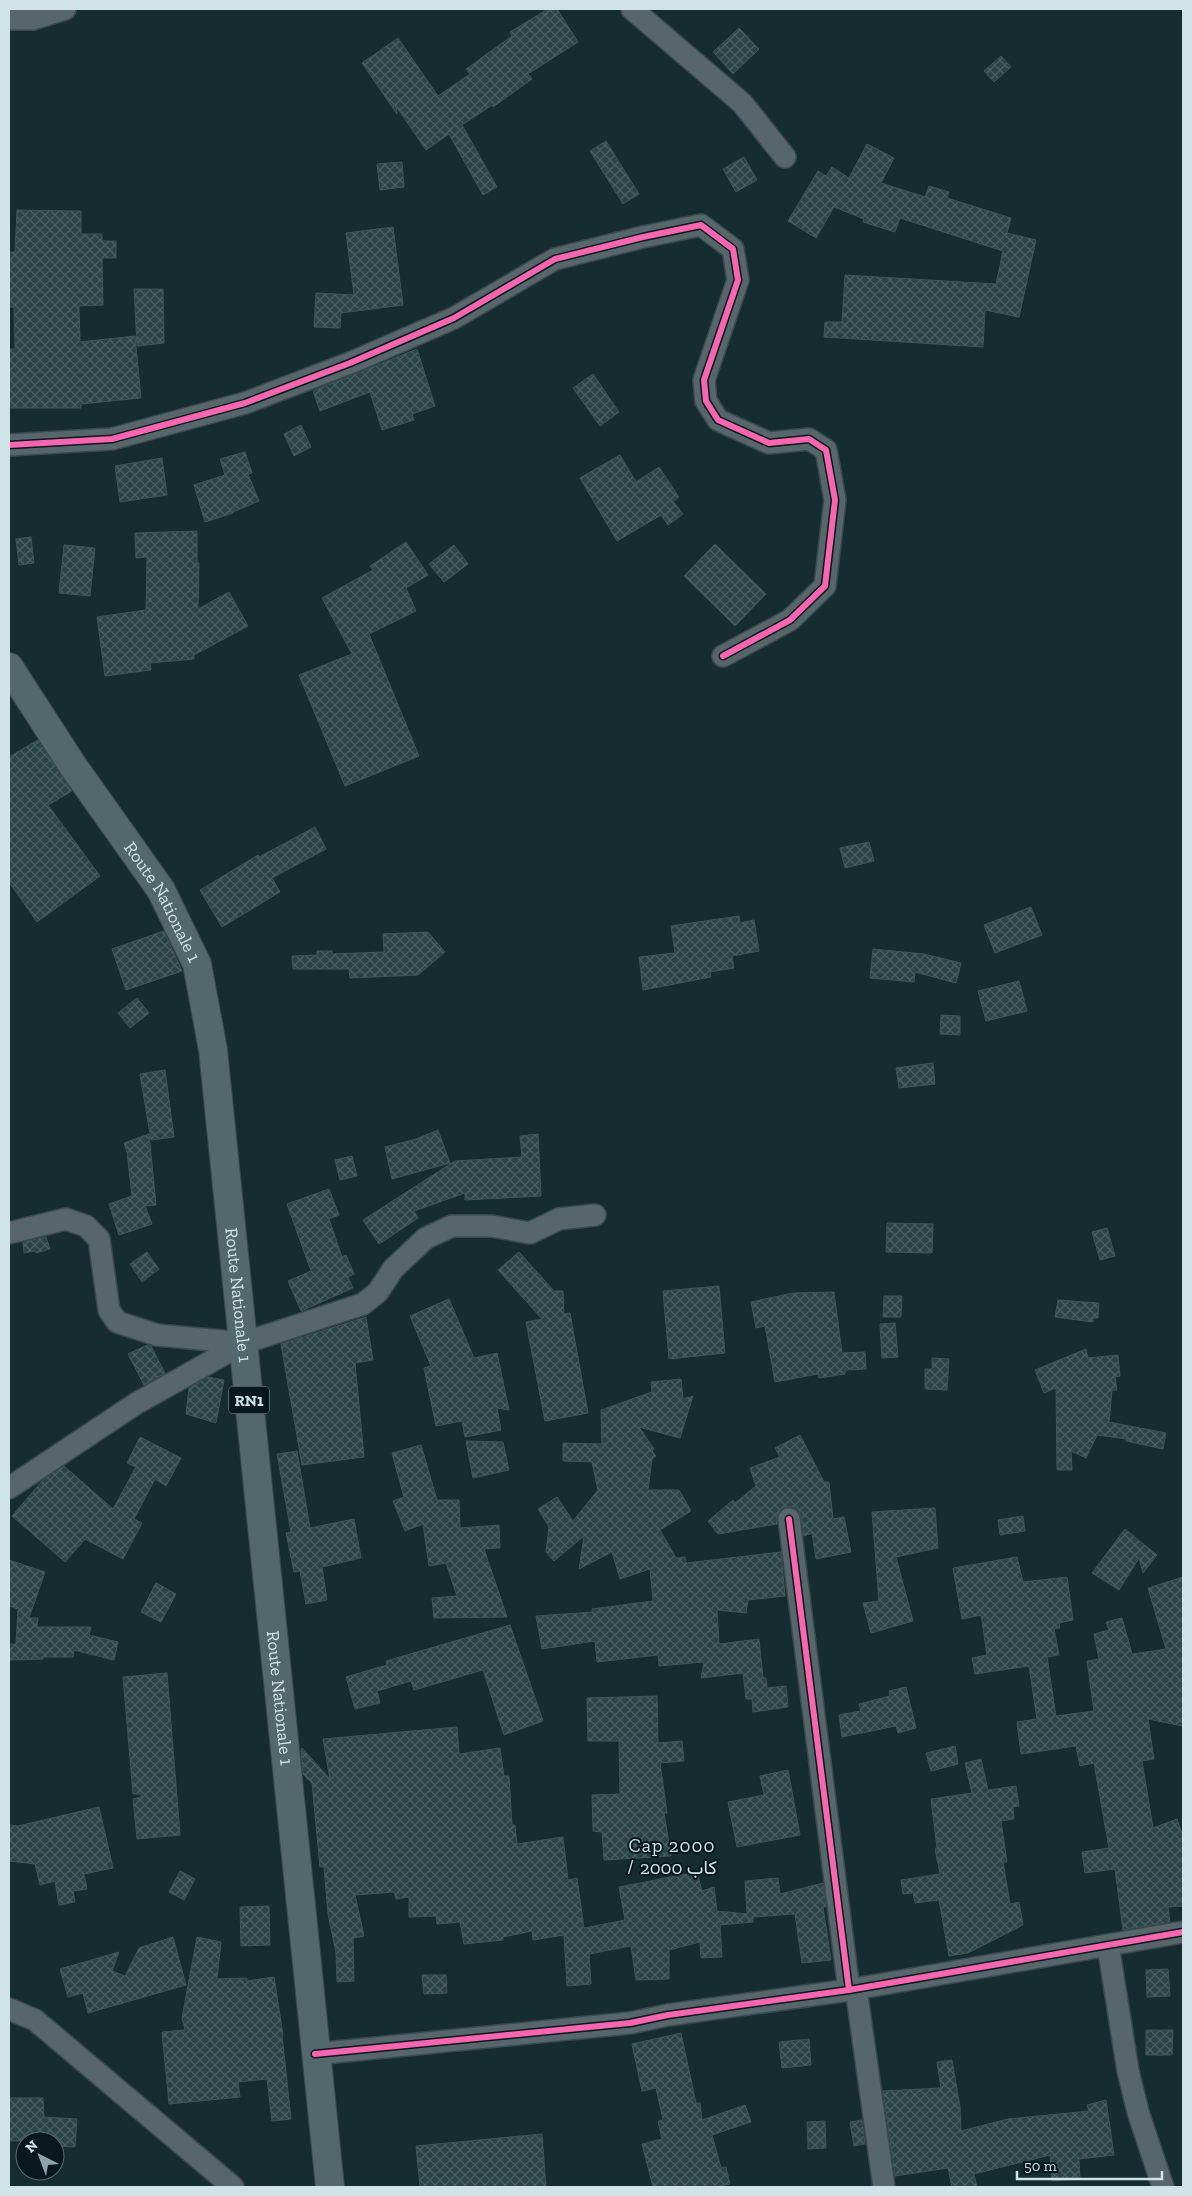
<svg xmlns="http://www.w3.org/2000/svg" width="1192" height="2196" font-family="'Zilla Slab',Vazirmatn,serif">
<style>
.building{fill:url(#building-cross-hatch);stroke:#415458}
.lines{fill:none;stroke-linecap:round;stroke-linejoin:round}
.minor-casing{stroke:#39494e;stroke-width:24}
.major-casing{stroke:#39494e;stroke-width:30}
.minor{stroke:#56666a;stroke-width:21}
.major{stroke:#52686c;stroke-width:28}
.cycleway-casing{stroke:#08181d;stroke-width:9}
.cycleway{stroke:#f766af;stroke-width:6}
.labels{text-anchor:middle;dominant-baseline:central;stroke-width:4;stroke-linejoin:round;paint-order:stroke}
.shield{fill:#08181d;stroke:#93a6ac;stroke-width:1}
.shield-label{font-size:16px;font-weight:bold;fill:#cfe3e9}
.street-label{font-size:18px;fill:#cfe3e9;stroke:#08181d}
.neighbourhood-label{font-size:19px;letter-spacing:1px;fill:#cfe3e9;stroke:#08181d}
</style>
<defs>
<pattern id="building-cross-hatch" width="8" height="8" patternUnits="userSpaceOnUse" patternTransform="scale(1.25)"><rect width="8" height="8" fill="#2b4448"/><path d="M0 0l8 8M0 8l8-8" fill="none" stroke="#495f62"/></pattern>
</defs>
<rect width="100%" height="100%" fill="#152c31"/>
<path class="building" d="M548,9H557L578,42L528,74L532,79L493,107L492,105L462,125L497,187L483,195L449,134L426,150L396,106L397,114L362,63L398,38L438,96L470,74L466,69L512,36L510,32Z
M739,28L759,49L733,74L713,52Z
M1001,56L1011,67L994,82L984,71Z
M606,141L639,194L623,204L590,151Z
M867,144L894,158L881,183L925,197L929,186L949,192L947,198L1011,218L1007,233L1036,240L1019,317L985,310L983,347L824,337L825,322H842L845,275L996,284L1003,251L900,218L895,232L863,222L864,219L834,207L816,238L788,221L818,171L826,176L832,167L849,178Z
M744,157L757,180L736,192L723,169Z
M402,162L404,187L380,190L377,164Z
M17,210L81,211V234H102V241H116V258H102L103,305L79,306L80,342L135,336L141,398L81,404V408H9V349H15L14,307H9V252H15Z
M393,227L403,305L341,313L340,328L314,327L316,293L354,295L346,233Z
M134,289H163L164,343L137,346Z
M417,349L435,406L412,414L414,420L382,430L370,392L320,411L313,391Z
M593,374L619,412L600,426L573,388Z
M301,425L311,447L294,456L284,434Z
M245,452L252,473L248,474L259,501L233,512V513L205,522L194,485L225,475L220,459Z
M620,455L636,482L659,467L679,497L673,501L683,514L668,525L661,515L617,541L580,478Z
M162,458L167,495L120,502L115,466Z
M197,531V563H199L198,609L229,592L248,626L194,655V659L150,663L151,670L105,676L97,617L146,610L147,557L136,558L135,533Z
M31,537L34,563L19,565L16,539Z
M406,542L428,575L406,588L416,611L369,634L419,756L345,786L299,675L352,654L322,598L373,570L370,566Z
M715,544L766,594L735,626L684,576Z
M64,545L95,548L90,596L59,593Z
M454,545L468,564L444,582L429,564Z
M38,740L72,791L48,805L100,876L37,922L9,882V757Z
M315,827L326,849L272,878L280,892L222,927L200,890L258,855L259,857Z
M869,842L874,861L845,868L840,848Z
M1031,907L1042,935L995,953L984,925Z
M739,916L740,923L754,920L759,951L732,956L734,968L710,972L711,977L643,990L639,957L675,953L671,926Z
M164,931L182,971L126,990L112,949Z
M428,932L445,952L418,975L350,978L349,969H293L292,956L317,955V951H332V954L384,952L383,934Z
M873,949L924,954L961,963L956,983L915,972L914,982L870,978Z
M1019,981L1027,1011L986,1021L978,991Z
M137,998L149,1013L130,1028L118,1013Z
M941,1015L960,1016V1035L940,1034Z
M933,1063L935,1084L899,1088L896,1068Z
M165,1070L174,1137L151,1140L140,1074Z
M438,1130L450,1163L392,1179L385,1147L416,1139Z
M149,1134L156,1205L145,1206L152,1224L119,1235L109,1204L132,1196L127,1152L124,1143Z
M538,1134L541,1196L465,1200V1193L414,1211L418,1218L379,1244L363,1220L455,1161L522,1157L520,1136Z
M352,1156L357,1176L340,1180L335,1160Z
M329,1189L339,1215L329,1219L342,1257L346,1255L354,1274L348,1277L353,1288L301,1311L288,1281L311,1271L287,1204Z
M887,1223L933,1224L932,1253L886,1252Z
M1107,1228L1115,1256L1100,1260L1092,1232Z
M46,1237L50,1249L36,1253L35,1251L24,1253L23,1242Z
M147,1252L159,1269L142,1282L130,1264Z
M519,1252L554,1291H563L564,1314L570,1313L588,1413L545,1421L526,1322L542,1319L498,1270Z
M719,1286L725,1353L669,1359L663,1291Z
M834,1292L842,1353L865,1352L866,1369L845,1370V1374L819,1378L818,1374L775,1382L765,1326L756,1328L751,1302L793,1293Z
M884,1296H902L901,1317H883Z
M449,1299L474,1358L497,1353L509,1410L497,1408L501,1430L465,1437L462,1421L436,1426L424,1368L431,1366L410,1316Z
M1058,1300L1099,1303L1098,1318H1093V1322L1055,1317Z
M366,1317L373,1360L355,1363L364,1457L302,1465L281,1344Z
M895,1323L898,1357L882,1358L880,1324Z
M147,1345L151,1346L165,1373L144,1385L128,1354Z
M1086,1349L1088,1358L1118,1355L1120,1376L1115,1377L1117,1390H1112L1109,1422L1166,1433L1163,1449L1126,1441L1127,1439L1097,1435L1086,1458L1071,1451L1072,1470H1057L1056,1388L1044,1393L1035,1370Z
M932,1358L949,1359L947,1390L925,1389V1369H932Z
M208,1377L224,1380L216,1423L186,1414L189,1388Z
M681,1379L683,1399L693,1396L680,1438L639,1427L654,1449L652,1451L656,1456L652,1459L648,1490H679L691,1511L660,1530L676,1558L685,1557L686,1563L781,1552L785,1596L748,1600L746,1613L717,1610L719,1644L759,1639L763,1678H766L767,1688L786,1686L788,1707L753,1712L752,1699H746L743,1673L701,1678L704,1662L659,1666L658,1655L597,1662L595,1641L542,1649L536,1616L592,1612V1609L653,1601L650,1569L620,1579L612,1552L579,1569L584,1536L554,1561L546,1552L549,1527L538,1509L557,1497L573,1521L598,1490L592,1462L563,1461V1443L602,1444L601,1410L652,1392L651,1382Z
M800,1435L824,1482H829L833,1519L844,1517L851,1552L816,1559L812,1533L804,1536L801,1517L799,1511L793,1507H787L781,1509L777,1515V1524L718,1534L708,1521L733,1500L735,1503L756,1486L750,1468L780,1457L775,1448Z
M140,1437L181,1458L166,1486L155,1479L134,1519L142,1523L123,1559L85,1539L65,1562L12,1516L43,1480L64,1466L113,1509L136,1467L127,1463Z
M466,1441L503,1442L509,1470L473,1478Z
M421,1445L437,1500H459L460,1528L499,1525L500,1548L484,1549L507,1617L434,1618L432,1598L457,1596L446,1563L429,1566L423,1524L405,1531L393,1501L404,1497L392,1453Z
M297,1451L310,1528L354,1519L361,1558L322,1567L327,1600L306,1604L300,1571L294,1572L286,1533L291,1532L277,1454Z
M935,1508L938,1548L896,1557L913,1621L871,1633L863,1603L879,1601L872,1512Z
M1023,1516L1025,1531L1000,1535L998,1520Z
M1125,1529L1157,1555L1143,1573L1139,1558L1119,1590L1092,1573Z
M1017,1557L1023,1582L1067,1577L1073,1620L1059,1623L1060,1628L1054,1629L1059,1655L1047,1657L1056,1716L1094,1711L1087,1661L1099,1659L1094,1634L1109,1630L1106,1622L1122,1618L1132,1654L1166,1649L1148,1588L1183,1577V1726L1148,1719L1154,1759L1142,1761L1153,1828L1177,1819L1183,1836V1906L1168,1907L1170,1922L1123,1930L1115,1869L1085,1873L1082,1852L1109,1848L1094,1763L1080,1766L1076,1746L1021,1754L1017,1722L1037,1719L1029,1666L975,1674L972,1658L987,1655L981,1615L962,1619L953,1568Z
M9,1560L45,1572L29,1618H38L37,1627H91L89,1635L118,1642L114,1660L74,1650L73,1657H43V1659L9,1660V1644H16L18,1609L9,1606Z
M156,1583L176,1594L161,1622L141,1612Z
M510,1625L543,1721L504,1735L483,1670L414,1690L411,1681L377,1691L380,1703L355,1709L346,1677L387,1665L386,1661Z
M167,1673L180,1835L137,1839L133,1799L141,1797V1794H133L123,1677Z
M906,1687L916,1728L898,1733L896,1726L842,1737L839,1715L861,1711L859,1704L890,1696L889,1691Z
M657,1696L658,1743L682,1741L684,1761L660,1763L667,1813H664L671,1856L604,1860L602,1832L593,1831L592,1795L620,1794L619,1741H588L587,1698Z
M457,1727L459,1754L500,1748L504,1776H509L512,1825H515L517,1844L563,1837L568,1880L577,1878L584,1928L625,1920L619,1887L697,1872L702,1891L714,1887L717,1911L747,1914L745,1881L778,1878L780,1894L823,1883L826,1907H823L831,1960L802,1963L795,1914L753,1917V1922L720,1925L722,1957L701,1958L700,1942L669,1950V1979L636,1980L631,1946L589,1954L591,1984L567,1986L564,1935L533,1940L532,1931L503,1937V1940L464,1944L460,1922L437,1924L436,1916L409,1917V1897L396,1899L394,1892L355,1895L364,1936L353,1938L354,1981L337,1982L336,1953L328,1914L324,1867H320L312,1783L303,1774L301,1750L302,1748L330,1779L323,1739Z
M955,1746L958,1764L931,1771L926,1753Z
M981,1759L988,1790L1016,1786L1019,1806L1013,1807L1014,1819L1001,1821L1007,1862H1003L1010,1904L1019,1902L1023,1925L968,1953L949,1956L939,1900L915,1903L913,1893L903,1894L901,1880L940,1874L935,1849L937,1848L931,1799L972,1793L965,1763Z
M788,1770L800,1835L737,1847L728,1802L764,1795L760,1776Z
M99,1807L113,1868L84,1874L87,1889L73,1891L75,1902L59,1905L55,1881L40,1885L35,1864L9,1861V1825L18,1826Z
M180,1871L195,1879L184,1900L169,1892Z
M269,1906L270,1945L241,1946L240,1907Z
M173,1937L186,1985L88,2013L83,1993L68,1997L60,1969L119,1952L112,1971L125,1976L139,1948Z
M197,1937L221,1942L217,1979L247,1978V1981L274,1977L283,2035H282L291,2119L272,2121L267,2079L238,2082L240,2097L169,2104L162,2032L185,2030L182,2018Z
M1168,1969L1170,1996L1147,1997L1146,1970Z
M422,1975H446L447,1993L424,1994Z
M1146,2030H1173L1172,2055H1146Z
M681,2033L696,2103H700L702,2120L745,2105L751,2122L712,2135L721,2168L726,2167L730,2184L715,2187H653L642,2144L662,2139L658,2121L663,2120L656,2088L642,2091L632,2044Z
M809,2039L811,2065L782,2068L779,2042Z
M952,2060L960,2107L961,2131L1008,2119L1089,2111L1087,2105L1106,2100L1114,2155L1079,2159L1080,2179L1052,2181L1050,2155L974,2174L977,2187H952L948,2168L895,2176L883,2091L941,2088L937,2062Z
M9,2098H43L44,2117L77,2119L75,2147L55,2146V2141H9Z
M862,2120L865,2144L854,2146L850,2122Z
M825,2121L826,2148L808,2149L807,2122Z
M542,2134L546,2187H420L416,2146Z"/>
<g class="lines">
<g class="minor-casing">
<path id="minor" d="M632,9L742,103L785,157
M9,19H33L65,9
M9,445L112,439L245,403L350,363L454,318L555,259L643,237L701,225L733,249L738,280L704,380L706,401L718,420L769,443L809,439L826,450L835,500L825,586L790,620L723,656
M9,1233L66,1219L86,1226L99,1239L109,1310L117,1322L157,1335L244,1343
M9,1488L137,1403L244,1343L363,1304L378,1292L393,1269L426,1238L452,1226H491L530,1233L559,1219L595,1215
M789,1519L849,1990
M1108,1945L1128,2071L1138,2112L1163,2187
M856,1989L884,2187
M9,2009L35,2020L233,2187
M315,2054L630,2023L668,2015L849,1990L1183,1932"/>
</g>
<g class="major-casing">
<g id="major">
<path id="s1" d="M9,667L73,766L161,890L197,964L213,1050L330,2187"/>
</g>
</g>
<use href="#minor" class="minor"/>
<use href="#major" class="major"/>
<g class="cycleway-casing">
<path id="cycleway" d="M9,445L112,439L245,403L350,363L454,318L555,259L643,237L701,225L733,249L738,280L704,380L706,401L718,420L769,443L809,439L826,450L835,500L825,586L790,620L723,656
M789,1519L849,1990
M315,2054L630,2023L668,2015L849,1990L1183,1932"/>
</g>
<use href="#cycleway" class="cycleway"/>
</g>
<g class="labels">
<rect class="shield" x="229" y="1386.5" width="40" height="27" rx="4"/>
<g class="shield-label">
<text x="249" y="1400">RN1</text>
</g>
<g class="street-label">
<text stroke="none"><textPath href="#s1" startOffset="281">Route Nationale 1</textPath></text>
<text stroke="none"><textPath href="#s1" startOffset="686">Route Nationale 1</textPath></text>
<text stroke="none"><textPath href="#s1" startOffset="1091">Route Nationale 1</textPath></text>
</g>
<g class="neighbourhood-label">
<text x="672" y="1845">Cap 2000<tspan x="672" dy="22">/ كاب 2000</tspan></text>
</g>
</g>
<rect width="1192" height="2196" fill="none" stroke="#cfe3e9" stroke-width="20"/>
<g transform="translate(40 2156) rotate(318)"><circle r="24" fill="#08181d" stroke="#58696f"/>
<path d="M0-4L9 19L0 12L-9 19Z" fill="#8ea3a9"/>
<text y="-8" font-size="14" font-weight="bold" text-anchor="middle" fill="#cfe3e9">N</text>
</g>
<path d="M1017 2171v8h145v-8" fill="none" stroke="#cfe3e9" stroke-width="2.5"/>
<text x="1024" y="2171" font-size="15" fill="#cfe3e9" stroke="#08181d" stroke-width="4" paint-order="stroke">50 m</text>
</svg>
